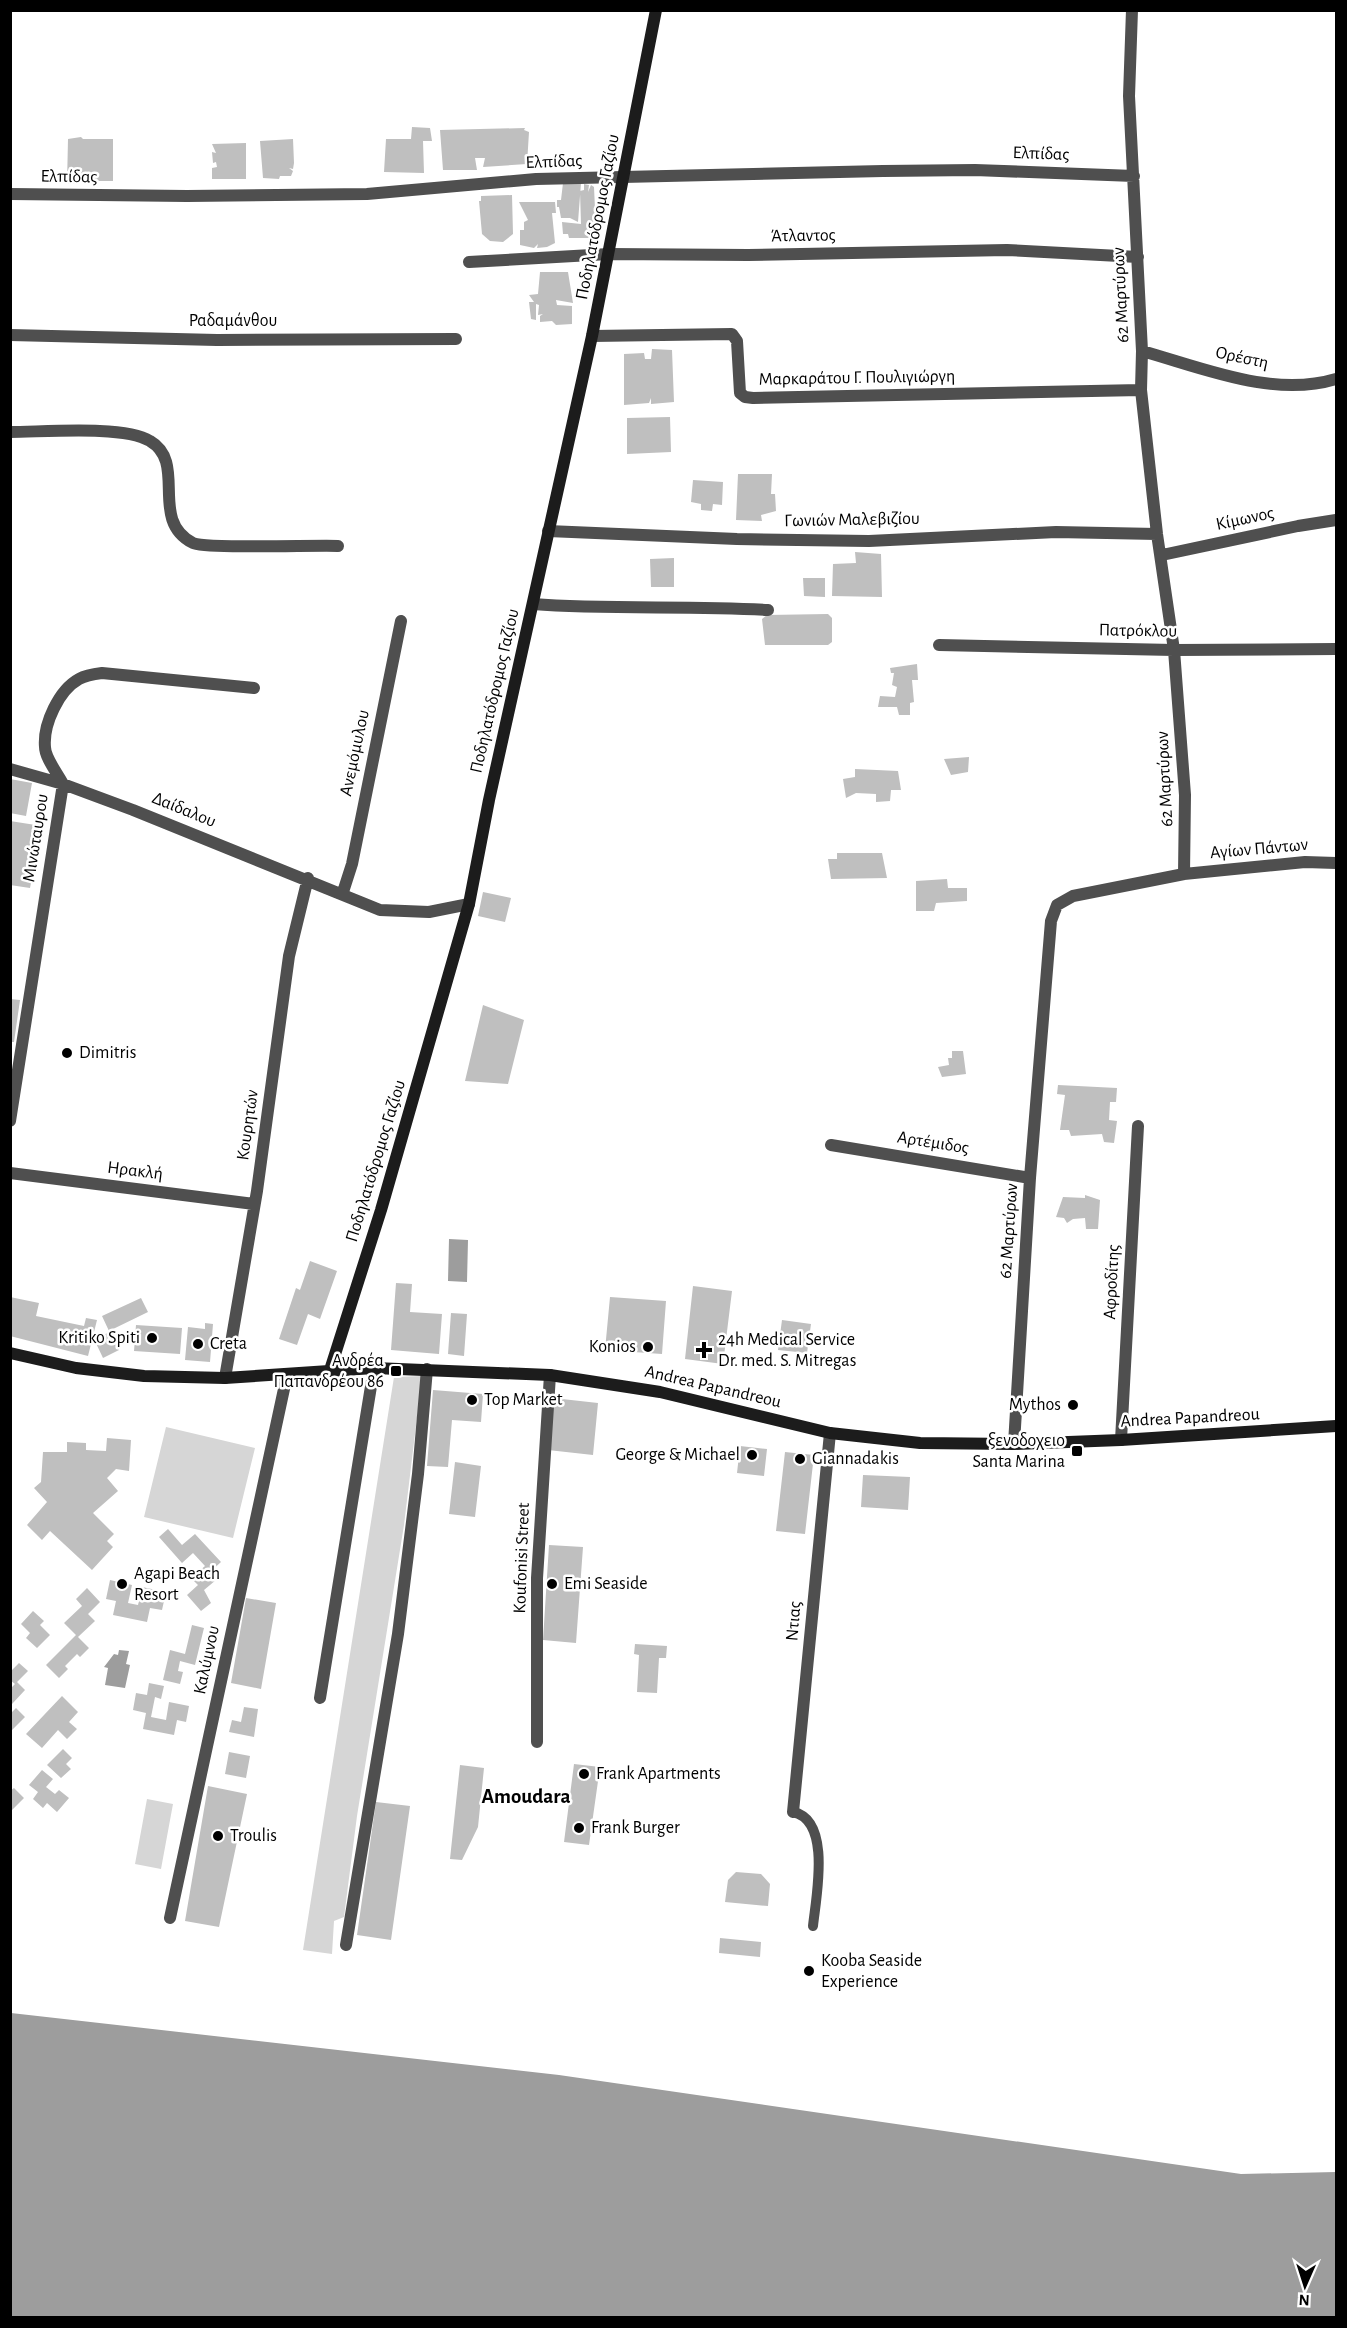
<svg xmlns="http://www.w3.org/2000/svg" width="1347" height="2328" font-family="'Alegreya Sans',sans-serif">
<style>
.green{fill:#d6d6d6}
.water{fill:#9d9d9d}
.building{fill:#bfbfbf}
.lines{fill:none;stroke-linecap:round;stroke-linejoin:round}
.lane{stroke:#4f4f4f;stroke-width:10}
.street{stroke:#4f4f4f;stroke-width:12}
.secondary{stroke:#1c1c1c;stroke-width:12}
.poi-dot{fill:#000;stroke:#fff;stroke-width:2}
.labels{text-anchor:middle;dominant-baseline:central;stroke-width:5;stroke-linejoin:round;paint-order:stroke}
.street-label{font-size:18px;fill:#000;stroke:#fff}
.poi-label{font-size:18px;fill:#000;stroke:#fff;text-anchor:start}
.quarter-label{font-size:21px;font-weight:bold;fill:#000;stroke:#fff}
</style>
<rect width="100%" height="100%" fill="#fff"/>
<path class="green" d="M422,1376L404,1525L357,1816L344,1917L334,1921L332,1954L303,1950L394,1377Z
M166,1427L255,1448L233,1538L144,1517Z
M147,1799L173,1804L161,1869L135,1864Z"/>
<path class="water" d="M449,1239L468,1240L467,1282L448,1281Z
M119,1650L129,1651L126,1664L130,1665L125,1688L105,1685L108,1668L104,1667L114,1654L118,1655Z
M11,2013L559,2075L1241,2174L1336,2172V2317H11Z"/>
<path class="building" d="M412,127L430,128L432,141H423L424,173L384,172L386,139H411Z
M525,128L524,130L529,132L527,164L483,167L485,158H475L477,170H443L440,130Z
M81,137L83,139H113V181H77V184H67L68,139Z
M293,139L294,163L293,169L289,168L293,171L291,176H280L279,179L263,178L260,141Z
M246,143V179H212V168L217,167L216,162L213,163L212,152L216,153L212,144Z
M563,183H581L578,222L570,218H561L559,207H557V200H561Z
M584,184L589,185L588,192L591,185L594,187L596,231L590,238H569L568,234H563L562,222L581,224L580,191L584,190Z
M512,195L513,234L503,242L490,241L482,234L479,201H481V196Z
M519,202H555L556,213H552L555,243L547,247L537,248L538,244L534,248L520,245V230H524V222L528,220Z
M540,272H568L573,303L556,300L557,305L572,306V324L556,325L552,321L540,322V316L543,314L538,315L539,305L536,304V320L531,319L529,302H534L529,295L538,294Z
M652,349L672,350L674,402L651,404V398L649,403L624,405V354L644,353L645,359H651Z
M670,417L671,452L627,454V418Z
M738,474H772L771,494H775L776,511L761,515L762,521L736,520Z
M693,480L723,482L722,505L713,504L712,511L701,510V504L691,502Z
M855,552L881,554L882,597L832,596L833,564L856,563Z
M674,558V587H651L650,559Z
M803,578H825V597L804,596Z
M828,614L832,618V642L828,645H765L762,619L767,615Z
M917,664L918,680H912L914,702L910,703V715H899L897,707H878L880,696L895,697L897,687L892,685L894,673H891L890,668Z
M969,757L968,772L951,775L944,759Z
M855,769L898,771L901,790H891L890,801L876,802V794L856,793L846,798L843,779L855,777Z
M10,779L32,783L26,816L10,813Z
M10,821L42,826L30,888L10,885Z
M837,853H882L887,878L831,879L828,859H837Z
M947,879L948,888H967V901L936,903L934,911H916V881Z
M483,892L511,898L505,922L478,916Z
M10,999L20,1000L14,1042H10Z
M483,1005L524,1020L508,1084L465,1081Z
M952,1051H963L966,1074L942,1077L938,1067L949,1065L948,1058H952Z
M1058,1085L1117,1088L1116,1102H1110L1109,1120L1117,1121L1114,1143L1104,1142L1102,1134L1071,1136L1069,1130H1060L1065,1095L1057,1094Z
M1085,1195L1100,1200L1098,1229H1086L1085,1218L1073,1219L1067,1223L1064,1218L1056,1217L1063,1197L1085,1198Z
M310,1261L337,1271L320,1319L308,1314L297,1345L279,1339L296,1288L300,1290Z
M396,1283L412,1284L410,1312L442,1314L439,1354L391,1350Z
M693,1286L732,1291L723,1364L685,1359Z
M10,1297L39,1303L36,1316L84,1326L86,1318L97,1320L88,1356L10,1336Z
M610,1297L666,1301L662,1354L605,1350Z
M141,1298L148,1312L109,1331L102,1316Z
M451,1313L467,1314L464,1356L448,1354Z
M782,1320L811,1324L807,1353L778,1350Z
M205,1323L213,1324L210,1362L185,1360L188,1327L205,1329Z
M136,1325L182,1328L180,1354L134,1351Z
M110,1332L119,1350L103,1358L94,1339Z
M433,1390L483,1394L481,1422L452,1420L448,1467L427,1466Z
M553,1398L598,1403L593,1455L548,1450Z
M107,1438L131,1440L129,1471L116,1469L107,1478L118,1491L93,1513L114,1534L107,1541L113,1547L92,1570L50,1531L42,1540L27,1525L47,1502L34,1488L41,1482L43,1452H67V1442L86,1443V1450L106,1451Z
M740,1446L767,1449L764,1476L737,1473Z
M785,1452L814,1455L805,1534L776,1531Z
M455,1462L481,1466L475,1517L449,1514Z
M863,1475L910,1477L908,1510L861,1507Z
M168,1529L182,1545L195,1534L221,1562L209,1573L216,1580L204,1590L211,1603L201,1611L187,1595L198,1585L191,1578L205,1566L193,1553L182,1563L159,1537Z
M549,1545L583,1547L576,1643L543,1640Z
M110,1580L132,1585L128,1603L138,1605L142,1587L166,1592L162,1610L150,1608L147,1622L113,1615L116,1601L106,1599Z
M87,1588L100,1602L88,1614L95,1621L78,1637L89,1648L80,1657L77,1654L65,1666L68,1669L59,1678L46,1665L76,1635L64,1623L82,1606L76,1599Z
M246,1598L276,1603L261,1689L231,1683Z
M33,1611L44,1621L40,1625L50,1635L37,1648L26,1638L30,1633L21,1624Z
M192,1625L204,1628L195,1665L180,1661L178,1671L183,1672L180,1684L163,1680L170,1650L185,1654Z
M635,1644L667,1646L666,1658H659L657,1693L637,1692L639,1655L634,1654Z
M19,1663L28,1671L17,1682L25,1690L12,1704L10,1689L15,1684L10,1680V1672Z
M149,1683L164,1686L161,1699L155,1697L151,1717L166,1720L169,1702L189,1706L186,1722L177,1720L174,1735L143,1729L146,1713L133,1710L136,1693L147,1695Z
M62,1696L78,1712L69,1722L77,1729L67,1739L58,1730L42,1748L26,1734Z
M244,1707L258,1709L254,1737L229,1732L232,1720L241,1722Z
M16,1708L25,1717L12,1730L10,1714Z
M63,1749L72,1758L66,1764L71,1769L61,1778L47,1765Z
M229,1752L250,1756L246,1778L225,1774Z
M574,1764L600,1767L589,1845L564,1842Z
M460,1765L484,1768L478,1827L462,1860L450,1859Z
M42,1770L53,1779L46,1787L55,1794L59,1790L69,1798L57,1812L47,1803L43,1808L33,1799L38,1792L29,1785Z
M208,1786L247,1794L219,1927L185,1921Z
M14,1788L24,1798L10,1812V1791Z
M376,1802L410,1806L391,1940L357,1935Z
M736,1872L761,1874L770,1884L768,1906L725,1902L728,1880Z
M720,1938L761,1942L760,1957L719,1953Z"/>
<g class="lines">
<path class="lane" d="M793,1812C832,1820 816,1897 813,1926"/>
<path class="street" d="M10,194L187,196L367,194L536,179L883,171L975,170L1134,176
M469,262L609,254L748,255L1007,250L1138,257
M10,335L217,340L456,339
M592,336L732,334L737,341L740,393L745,397L753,398L1141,390
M1142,351C1203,368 1273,398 1336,379
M10,432C44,432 124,425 150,441C188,463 148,520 193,543C204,549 317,545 338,546
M548,531L737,539L869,541L1056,532L1157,534
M1162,555L1298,526L1336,520
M533,604C611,610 690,605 768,610
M939,645L1174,650L1336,649
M10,769L63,784L133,810L380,910L429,912L469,904
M1184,874L1305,862L1336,863
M343,892L352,864L401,621
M10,1121L63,784C58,774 45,758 45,747C43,724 59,690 79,679C86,675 94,674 102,673L254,688
M831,1145L1030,1178
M10,1173L254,1204
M225,1378L257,1191L289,956L308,878
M1121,1440L1138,1126
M1014,1444L1030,1178L1051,921L1057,905L1073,896L1184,874L1185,795L1174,650L1157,534L1141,390L1142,351L1129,96L1132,10
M320,1698L374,1368
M537,1742V1578L550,1375
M793,1812L830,1433
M170,1918L287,1375
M346,1945L398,1634L418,1474L427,1369"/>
<path class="secondary" d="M10,1353L76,1368L144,1376L225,1378L374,1368L550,1375L660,1392L830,1433L920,1443L1014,1444L1121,1440L1336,1426
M330,1370L381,1210L469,904L489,800L592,336L656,10"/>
</g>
<g class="poi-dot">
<circle cx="67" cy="1053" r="6"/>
<circle cx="152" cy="1338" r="6"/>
<circle cx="198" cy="1344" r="6"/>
<circle cx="648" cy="1347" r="6"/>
<path d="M701 1341h6v6h6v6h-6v6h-6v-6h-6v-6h6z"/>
<rect x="390" y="1365" width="12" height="12" rx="3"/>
<circle cx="472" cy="1400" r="6"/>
<circle cx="1073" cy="1405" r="6"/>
<rect x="1071" y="1445" width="12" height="12" rx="3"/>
<circle cx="752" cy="1455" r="6"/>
<circle cx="800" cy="1459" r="6"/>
<circle cx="122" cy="1584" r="6"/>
<circle cx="552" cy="1584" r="6"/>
<circle cx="584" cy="1774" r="6"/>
<circle cx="579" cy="1828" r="6"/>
<circle cx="218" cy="1836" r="6"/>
<circle cx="809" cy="1971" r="6"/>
</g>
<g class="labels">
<g class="street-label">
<text transform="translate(1041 154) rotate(2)">Ελπίδας</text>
<text transform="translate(554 162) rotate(-2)">Ελπίδας</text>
<text transform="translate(69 177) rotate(1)">Ελπίδας</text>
<text transform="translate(598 217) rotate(-79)">Ποδηλατόδρομος Γαζίου</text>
<text transform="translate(803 236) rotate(-1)">Άτλαντος</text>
<text transform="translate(1121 295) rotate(-93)">62 Μαρτύρων</text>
<text x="233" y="321">Ραδαμάνθου</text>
<text transform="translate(1242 358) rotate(12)">Ορέστη</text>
<text transform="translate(857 378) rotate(-1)">Μαρκαράτου Γ. Πουλιγιώργη</text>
<text transform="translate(1245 519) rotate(-12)">Κίμωνος</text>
<text transform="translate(852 520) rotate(-1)">Γωνιών Μαλεβιζίου</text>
<text transform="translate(1138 631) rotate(1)">Πατρόκλου</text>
<text transform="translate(495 691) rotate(-77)">Ποδηλατόδρομος Γαζίου</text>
<text transform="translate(355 753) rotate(-78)">Ανεμόμυλου</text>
<text transform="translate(1165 779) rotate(-93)">62 Μαρτύρων</text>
<text transform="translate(184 810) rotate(22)">Δαίδαλου</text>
<text transform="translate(36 838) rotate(-81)">Μινώταυρου</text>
<text transform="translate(1259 849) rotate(-5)">Αγίων Πάντων</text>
<text transform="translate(248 1125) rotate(-82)">Κουρητών</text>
<text transform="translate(933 1143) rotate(9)">Αρτέμιδος</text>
<text transform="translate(376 1161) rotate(-73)">Ποδηλατόδρομος Γαζίου</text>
<text transform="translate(135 1171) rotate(7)">Ηρακλή</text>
<text transform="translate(1009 1231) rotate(-86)">62 Μαρτύρων</text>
<text transform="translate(1112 1282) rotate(-87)">Αφροδίτης</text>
<text transform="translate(713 1387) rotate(13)">Andrea Papandreou</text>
<text transform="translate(1190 1418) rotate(-3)">Andrea Papandreou</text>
<text transform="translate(522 1558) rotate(-88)">Koufonisi Street</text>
<text transform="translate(794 1621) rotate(-85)">Ντιας</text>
<text transform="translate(207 1660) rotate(-78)">Καλύμνου</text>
</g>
<g class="poi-label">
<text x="79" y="1053">Dimitris</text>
<text x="140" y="1338" text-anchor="end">Kritiko Spiti</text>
<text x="718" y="1340">24h Medical Service<tspan x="718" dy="21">Dr. med. S. Mitregas</tspan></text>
<text x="210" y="1344">Creta</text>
<text x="636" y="1347" text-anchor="end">Konios</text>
<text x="384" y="1361" text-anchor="end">Ανδρέα<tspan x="384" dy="21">Παπανδρέου 86</tspan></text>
<text x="484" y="1400">Top Market</text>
<text x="1061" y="1405" text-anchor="end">Mythos</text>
<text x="1065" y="1441" text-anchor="end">ξενοδοχειο<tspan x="1065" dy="21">Santa Marina</tspan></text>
<text x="740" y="1455" text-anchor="end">George &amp; Michael</text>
<text x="812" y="1459">Giannadakis</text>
<text x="134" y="1574">Agapi Beach<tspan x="134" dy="21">Resort</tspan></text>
<text x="564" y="1584">Emi Seaside</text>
<text x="596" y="1774">Frank Apartments</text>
<text x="591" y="1828">Frank Burger</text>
<text x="230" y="1836">Troulis</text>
<text x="821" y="1961">Kooba Seaside<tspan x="821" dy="21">Experience</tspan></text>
</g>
<g class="quarter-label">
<text x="526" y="1796">Amoudara</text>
</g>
</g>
<rect width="1347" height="2328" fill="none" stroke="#000000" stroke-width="24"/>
<g transform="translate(1305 2286) rotate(183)" stroke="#ffffff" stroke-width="4.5" paint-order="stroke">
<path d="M0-4.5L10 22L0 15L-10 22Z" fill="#000000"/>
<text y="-9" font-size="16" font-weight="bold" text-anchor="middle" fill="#000000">N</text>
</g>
</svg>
